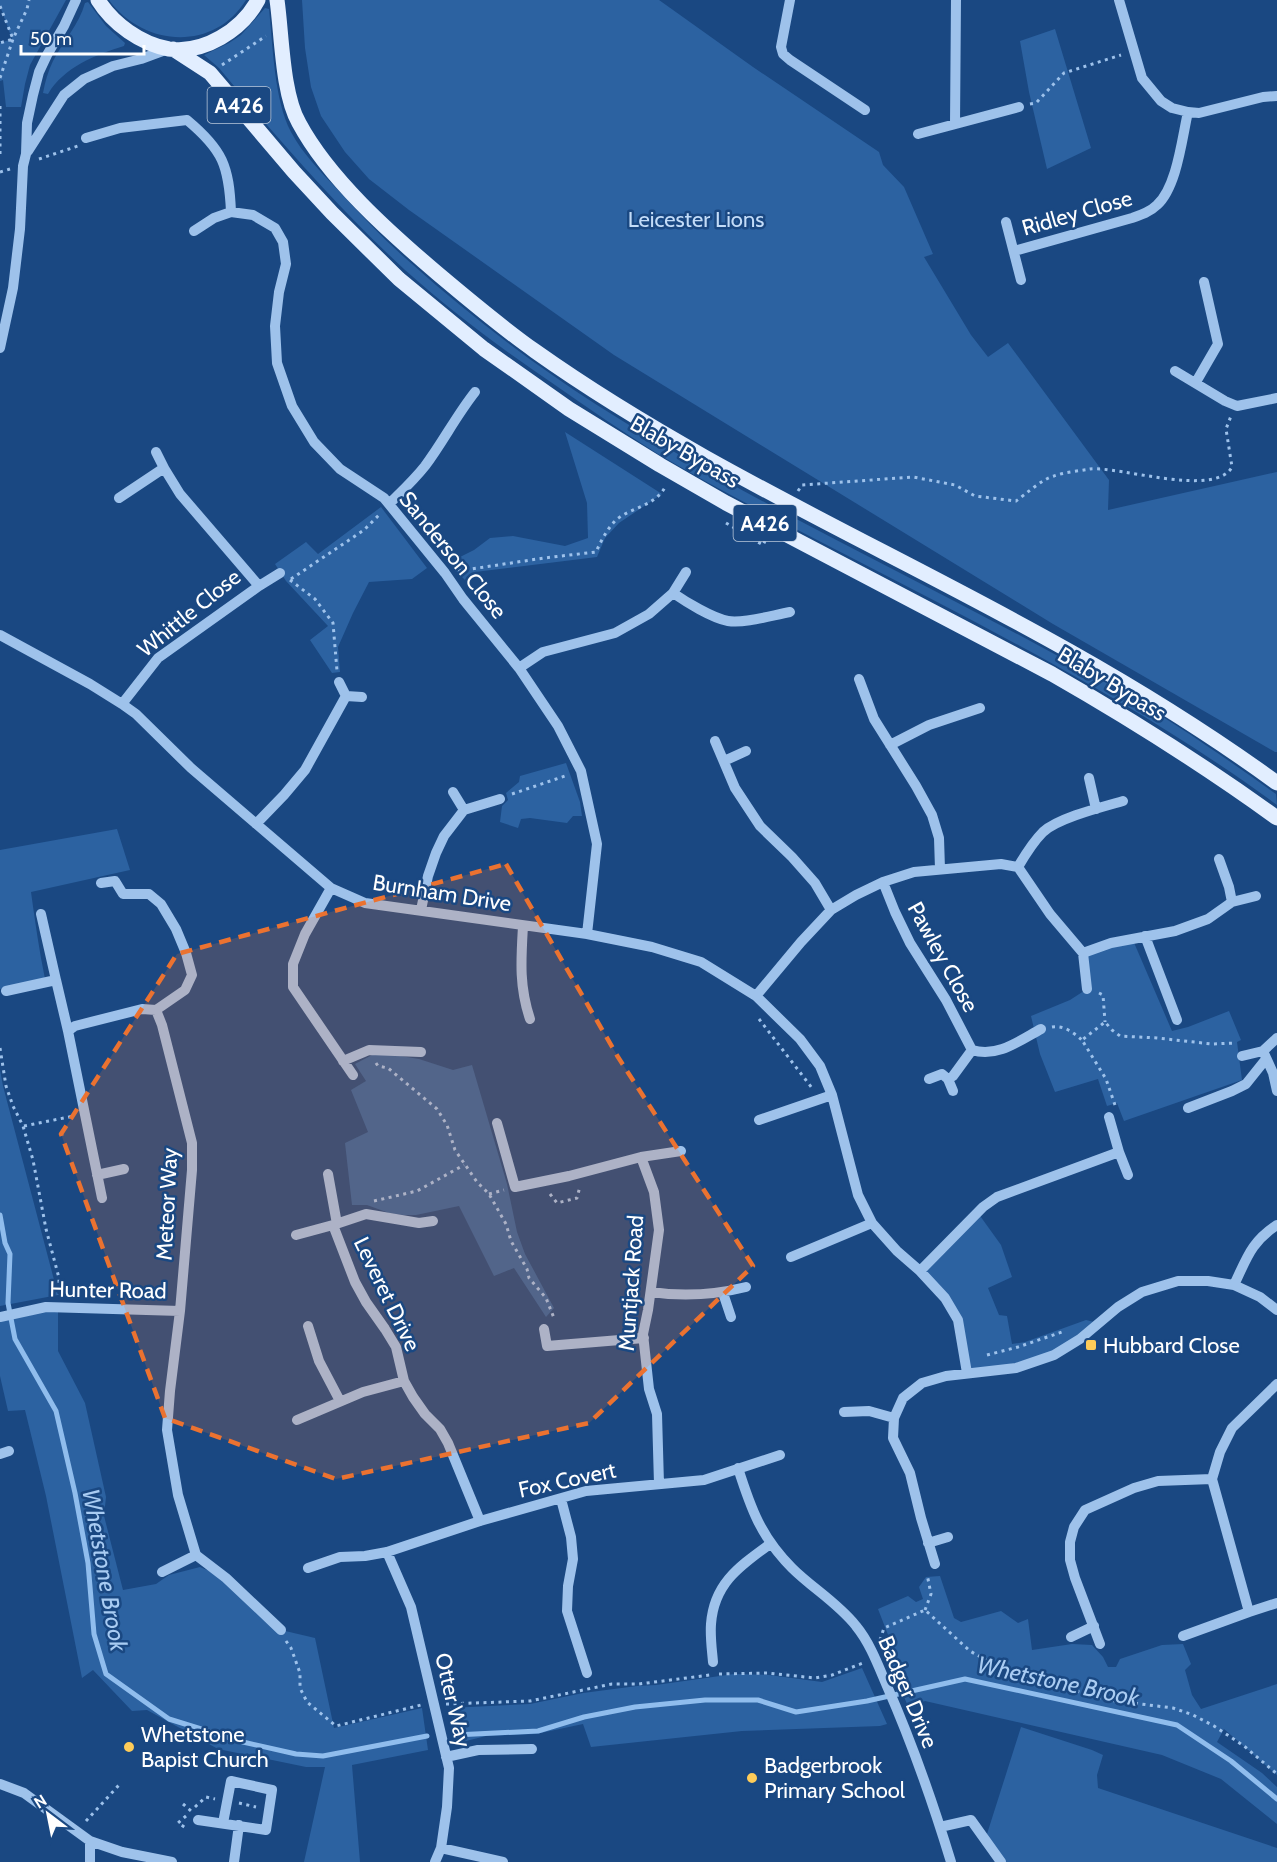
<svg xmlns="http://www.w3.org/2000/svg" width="1277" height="1862" font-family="Cabin,sans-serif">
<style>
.green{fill:#2c62a1}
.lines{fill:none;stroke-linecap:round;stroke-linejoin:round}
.stream{stroke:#90bded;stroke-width:5}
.path{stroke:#9ec2eb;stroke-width:3;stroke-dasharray:3 4.5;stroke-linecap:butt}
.minor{stroke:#9ec2eb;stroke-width:10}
.major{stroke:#e2eeff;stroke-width:15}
.marked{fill:#eb7230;fill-opacity:0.2;stroke:#eb7230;stroke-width:4.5;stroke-dasharray:12 8;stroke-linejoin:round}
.poi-dot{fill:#fecc59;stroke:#1a4882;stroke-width:2}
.labels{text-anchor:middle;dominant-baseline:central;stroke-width:5;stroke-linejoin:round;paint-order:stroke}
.shield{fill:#1a4882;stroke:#bac8da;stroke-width:1.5}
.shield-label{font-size:21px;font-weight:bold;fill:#fff}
.street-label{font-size:22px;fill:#fff;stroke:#1a4882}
.park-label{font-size:22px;fill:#c3dcf8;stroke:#1a4882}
.poi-label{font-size:22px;fill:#fff;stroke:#1a4882;text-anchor:start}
.water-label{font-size:24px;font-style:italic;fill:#a9ccf3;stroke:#1a4882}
</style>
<rect width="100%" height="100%" fill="#1a4882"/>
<path class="green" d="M0,0H66L30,65L25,84L21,107H6L3,80L0,81V43L12,39L0,6Z
M109,0H246C214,52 143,47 109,0Z
M302,0H659L753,67L879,152L883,165L904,187L933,254L924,257L971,335L988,357L1008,343L1109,480L1108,510L1277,472V752H1275L1053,624L614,355L409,210L369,179L345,152L321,116L311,87L305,48Z
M88,2L106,26L125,43L124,46C95,55 64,67 48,94L43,93C45,82 48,71 53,61C63,41 79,25 85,3Z
M265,8L269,9C273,46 274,100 291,132C302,153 321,172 337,189C361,215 385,241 412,264C470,316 532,363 597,405C763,511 945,590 1115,688C1171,720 1224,757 1276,794L1277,805C1145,708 999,634 854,559C788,525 722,492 658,454C623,432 589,409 555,385C503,350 452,312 405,270C338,208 277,138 219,68L204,55L229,43L241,35Z
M1055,29L1091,148L1047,169L1029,92L1020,41Z
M565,432L662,494L619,523L605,538L597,557L475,572L465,580L448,563L474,550L490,538L513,536L565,546L588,538L587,503Z
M381,507L427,568L412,579L369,582L353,613L338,647L340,672L332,673L310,640L328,626L286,581L275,564L306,542L318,554Z
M566,763L580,802L582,816H573L567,823L530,818L521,819L518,828L500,822L502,806L508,800L506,793L519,782L520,776Z
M117,829L130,870L31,892C35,921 39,950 45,979L0,989V850Z
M1132,938L1172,1031L1188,1027L1229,1011L1241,1040L1237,1042L1242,1080L1124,1121L1117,1103L1107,1106L1098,1079L1055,1092L1040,1054L1031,1016L1070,1000L1087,989L1083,953Z
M388,1054L419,1059L453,1070L472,1065L507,1184L517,1232L525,1254L554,1308L546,1317L514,1268L494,1276L459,1206L416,1215H403L389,1213L367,1205H352L345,1143L368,1132L351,1090L366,1081L355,1064L372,1055Z
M0,1070L3,1086L58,1295L0,1306Z
M978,1213L1001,1245L1012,1277L988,1288L999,1315L1007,1316L1012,1344L1025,1342L1086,1320L1098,1323L1054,1355L967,1373L958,1320L920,1271Z
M58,1307V1351L85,1403L106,1497L104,1516L123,1590L156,1584L169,1575L200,1567L226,1578L281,1630L315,1638L334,1728L422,1708L428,1750L352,1765L360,1862H304L325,1767H306L218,1749L147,1710L132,1711L93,1670L82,1678L46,1496L25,1410L8,1411L0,1376V1317Z
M940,1576L954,1618L961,1622L1001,1611L1018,1623L1028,1619L1032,1650L1072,1644L1092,1645L1103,1657L1108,1667H1116L1120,1659L1162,1645L1183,1644L1191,1664L1185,1670L1192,1695L1201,1709L1277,1684V1775L1224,1729L1217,1742L1262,1773L1277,1787V1824L1221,1779L1162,1755L925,1701L909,1708L884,1653L890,1640L878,1609L908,1596L916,1602L923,1599L919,1587L926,1577Z
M862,1668L887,1724L880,1726L742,1731L591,1747L583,1724L536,1734L486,1736L458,1743L450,1708L530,1704L583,1693L637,1686L656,1685L734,1674L769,1675L822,1682Z
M1021,1727L1092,1750L1103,1755L1097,1775L1098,1788L1277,1848V1862H1001L987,1834Z"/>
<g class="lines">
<path class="stream" d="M0,1215L5,1243L10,1254L8,1303L15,1339L56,1411L75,1493L88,1563L94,1634L106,1674L169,1719L243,1742L296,1754L323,1756L427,1736
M455,1735L538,1731L584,1717L635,1707L705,1700H758L796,1712L867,1701L965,1679L1177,1725L1231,1761L1277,1799"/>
<path class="path" d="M0,6L13,39L0,43
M222,65L266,36
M0,78L13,39L27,9L29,0
M1030,104L1036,103L1064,73L1121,55
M0,106V155
M39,159L78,146
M0,172L10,169
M798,491L802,485L913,477L955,485L975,496L1016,501C1026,494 1042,479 1054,476C1065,472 1079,471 1090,469C1120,466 1215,498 1232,467L1226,429L1231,416
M726,523L763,545L765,541
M458,571L544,558L596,552C601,541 607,529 616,520C631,507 657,506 666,485
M291,579L364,530L380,514
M290,580L315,599L333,623L337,671
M512,794L568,775
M1099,993L1103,995L1105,1022
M759,1019L812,1088
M1052,1027C1064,1025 1074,1033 1082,1040
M0,1048L6,1086L13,1106L23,1126L33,1160L46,1229L59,1278V1295
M376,1063L378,1066L388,1068L437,1109L447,1125L455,1150L477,1182L489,1194L506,1224L511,1241L527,1269L529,1278L546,1298L554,1318
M1115,1105L1106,1079L1082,1040L1105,1022L1112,1030L1120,1036L1157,1038L1212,1044L1235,1043
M24,1126L74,1116
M489,1194L504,1190
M550,1194L557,1203L577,1198L580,1186
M374,1201L417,1191L464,1165
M987,1355L1018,1347L1065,1331
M925,1610L931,1594L927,1574
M880,1640L884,1628L925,1610L970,1651L991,1663L1030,1678L1108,1700L1173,1708L1193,1715L1214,1726L1244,1746L1277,1774
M286,1641L291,1648L300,1673V1688L307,1702L336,1726L421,1705
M719,1674L767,1673L815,1678L832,1675L863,1663
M446,1704L530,1701L612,1684H639L710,1675
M239,1803L256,1807
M183,1804L191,1811
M195,1807L206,1797L215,1799
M186,1816L178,1823L186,1828
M86,1821L119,1785"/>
<path class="minor" d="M790,0L781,47L783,54L790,60L865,110
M1119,0L1142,78L1161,101L1172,108L1188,112L1199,113L1263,97L1277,96
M955,124L956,0
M918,134L1019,107
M86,138L120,128L187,120C223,150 229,166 231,212L253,215L275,228L283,242L286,264L279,292L275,326L277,363L292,406L314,442L340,469L384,498L445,573L463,599L519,668L558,726L581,771L597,844L587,934
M28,151L64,95L84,79L113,66L141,59L168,49
M1006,222L1021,280
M194,231L214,218L231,212
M1014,251L1132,218C1141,215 1150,212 1157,205C1177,187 1182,138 1188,112
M0,348L13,288L20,229L23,166L26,154L27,123L33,95L39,72L47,55L64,26L76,0
M1175,371L1225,401L1237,406L1277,398
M1196,382L1218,344L1204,282
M156,452L164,468
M119,498L164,468L180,494L259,586L158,658L122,704
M389,504C401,492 414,480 425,466C443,442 456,416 475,392
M259,586L280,573
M673,593L686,572
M0,635L90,684L122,704L136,714L191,768L331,888L365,903L587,934L652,947L701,962L756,996L800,1039L820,1066L832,1095L858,1195L872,1223L897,1251L920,1271L945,1298L958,1320L967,1373
M519,668L543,652L615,633L649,614L673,593C686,602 712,618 728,621C744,624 773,615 790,612
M859,679L874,719L916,786L932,815L939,838L940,869
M339,682L346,696
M346,696L362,697
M715,741L735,788L760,826L792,857L815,883L831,910
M890,745L929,725L980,708
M724,761L746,751
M1089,778L1096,809
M453,792L464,810
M256,824L284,795L305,770L346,696
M1018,867C1025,855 1033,842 1043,832C1058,818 1102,807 1123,801
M883,882L895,912L910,943L946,1000L972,1050C997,1058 1019,1041 1041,1029
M101,883L115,881L123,894H149L161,904L176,929L186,953L192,975L185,990L156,1010
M331,888L305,934L293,964V987L353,1075
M1232,902L1256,896
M421,910L428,876L436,853L444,836L464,810L500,799
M41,914L56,980
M523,926C521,960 519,986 530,1019
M1145,936L1177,1020
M1083,953L1111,943L1175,931L1208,919L1232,902L1229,887L1219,859
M6,991L56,980L68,1031
M756,996L801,942L831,910L856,895L883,882L914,872L1001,864L1018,867L1050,914L1083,953L1087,989
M1277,1038L1263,1051L1273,1073L1277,1091
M1242,1056L1263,1051
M343,1061L369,1050L421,1052
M929,1079L942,1074L948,1079
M953,1091L948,1079L953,1076L972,1050
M1188,1108L1232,1091L1246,1084L1266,1059
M759,1120L832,1095
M497,1123L515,1187L569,1176L641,1157L654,1192L659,1230L648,1310L643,1334L649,1389L657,1414L659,1484
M1119,1152L1128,1175
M641,1157L681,1151
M328,1174L337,1224
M97,1175L124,1169
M102,1198L68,1031L75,1026L142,1009L156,1010L162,1025L192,1143V1170L180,1311L170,1391L167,1430L178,1495L196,1555L226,1578L281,1630
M433,1221L419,1223L366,1214L333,1225L355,1282L366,1302L385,1329L396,1347L404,1381L413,1397L425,1414L440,1429L448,1443L480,1521
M296,1235L333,1225
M791,1257L872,1223
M920,1271L983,1207L997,1197L1119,1152L1109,1117
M1234,1285C1247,1258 1251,1242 1277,1225
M651,1292C684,1297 714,1295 746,1287
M723,1293L731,1317
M0,1317L46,1307L180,1311
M308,1326L319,1361L340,1401
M544,1329L547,1346L644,1338
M1277,1384L1232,1428L1220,1452L1212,1479L1249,1612L1277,1603
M844,1412L869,1411L894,1418
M297,1420L363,1392L404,1381
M0,1454L9,1451
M738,1468C751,1509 761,1537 792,1568C812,1588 838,1603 856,1626C870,1643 878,1665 887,1686C912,1743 933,1803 951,1862
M561,1499L571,1537L573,1559L568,1586L567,1611L587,1673
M928,1543L948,1537
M387,1552L411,1607L449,1768L447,1807L441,1848L435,1862
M935,1564L921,1518L910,1473L893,1438L894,1418L903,1398L922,1383L946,1376L1016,1368L1054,1355L1080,1339L1118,1307L1142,1292L1178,1281H1208L1234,1285L1260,1297L1277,1310
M308,1568L340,1557L365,1556L387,1552L480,1521L586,1491L704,1480L780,1455
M162,1572L196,1555
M1183,1636L1249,1612
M1071,1637L1094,1626
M1100,1644L1075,1578L1070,1560V1542L1074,1527L1085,1510L1134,1488L1158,1481L1212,1479
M713,1662C712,1650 710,1637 711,1624C714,1583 740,1566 770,1544
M446,1757L478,1750L532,1749
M0,1784L24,1793L90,1841L122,1852L172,1862
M198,1820L266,1830L272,1790L231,1781L223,1823
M940,1827L971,1820L1001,1862
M90,1841V1862
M441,1848L503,1862
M234,1862L239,1825"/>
<path class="major" d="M98,0C113,24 141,44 169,49C204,54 242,30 258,0
M277,0C282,35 282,93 299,123C329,179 389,232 437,273C469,300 501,327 535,351C703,470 893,551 1071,652C1142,692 1211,735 1277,783
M173,49L210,73L294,172L332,213L399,279L484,349L569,409L660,465L726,503L1052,674C1129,718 1205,766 1277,818"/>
</g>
<path class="marked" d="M506,864L618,1057L753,1266L589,1423L336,1479L165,1418L61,1134L177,954Z"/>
<g class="poi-dot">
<rect x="1085" y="1339" width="12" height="12" rx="3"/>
<circle cx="129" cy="1747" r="6"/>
<circle cx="752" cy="1778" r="6"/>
</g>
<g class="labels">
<g class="shield">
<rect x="207.5" y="87" width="63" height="36" rx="4.5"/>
<rect x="733.5" y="505" width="63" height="36" rx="4.5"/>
</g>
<g class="shield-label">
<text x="239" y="105">A426</text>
<text x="765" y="523">A426</text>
</g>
<g class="street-label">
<text transform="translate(1077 213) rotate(-16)">Ridley Close</text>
<text transform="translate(685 452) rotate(30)">Blaby Bypass</text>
<text transform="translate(453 555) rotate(51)">Sanderson Close</text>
<text transform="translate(189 613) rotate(-39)">Whittle Close</text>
<text transform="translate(1112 684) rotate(31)">Blaby Bypass</text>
<text transform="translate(442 893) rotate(9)">Burnham Drive</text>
<text transform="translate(943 957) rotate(61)">Pawley Close</text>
<text transform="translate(167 1204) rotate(-87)">Meteor Way</text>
<text transform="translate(631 1283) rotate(-86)">Muntjack Road</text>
<text transform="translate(108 1290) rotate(1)">Hunter Road</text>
<text transform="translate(387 1294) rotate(64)">Leveret Drive</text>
<text transform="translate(567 1480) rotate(-12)">Fox Covert</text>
<text transform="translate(908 1692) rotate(67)">Badger Drive</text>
<text transform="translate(453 1700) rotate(77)">Otter Way</text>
</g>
<g class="park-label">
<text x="696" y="219">Leicester Lions</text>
</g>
<g class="poi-label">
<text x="1103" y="1345">Hubbard Close</text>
<text x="141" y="1734">Whetstone<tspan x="141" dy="25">Bapist Church</tspan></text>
<text x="764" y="1765">Badgerbrook<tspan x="764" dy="25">Primary School</tspan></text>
</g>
<g class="water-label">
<text transform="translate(105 1570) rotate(80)">Whetstone Brook</text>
<text transform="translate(1058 1681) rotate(12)">Whetstone Brook</text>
</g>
</g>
<g transform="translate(48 1814) rotate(328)" stroke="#1a4882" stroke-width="4.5" paint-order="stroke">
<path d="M0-4.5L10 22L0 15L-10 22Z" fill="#ffffff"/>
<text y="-9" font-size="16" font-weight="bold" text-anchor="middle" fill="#ffffff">N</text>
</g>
<path d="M21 45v9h123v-9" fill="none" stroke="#ffffff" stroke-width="3"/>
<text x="30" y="45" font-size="18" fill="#ffffff" stroke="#1a4882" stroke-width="4.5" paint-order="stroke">50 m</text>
</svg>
